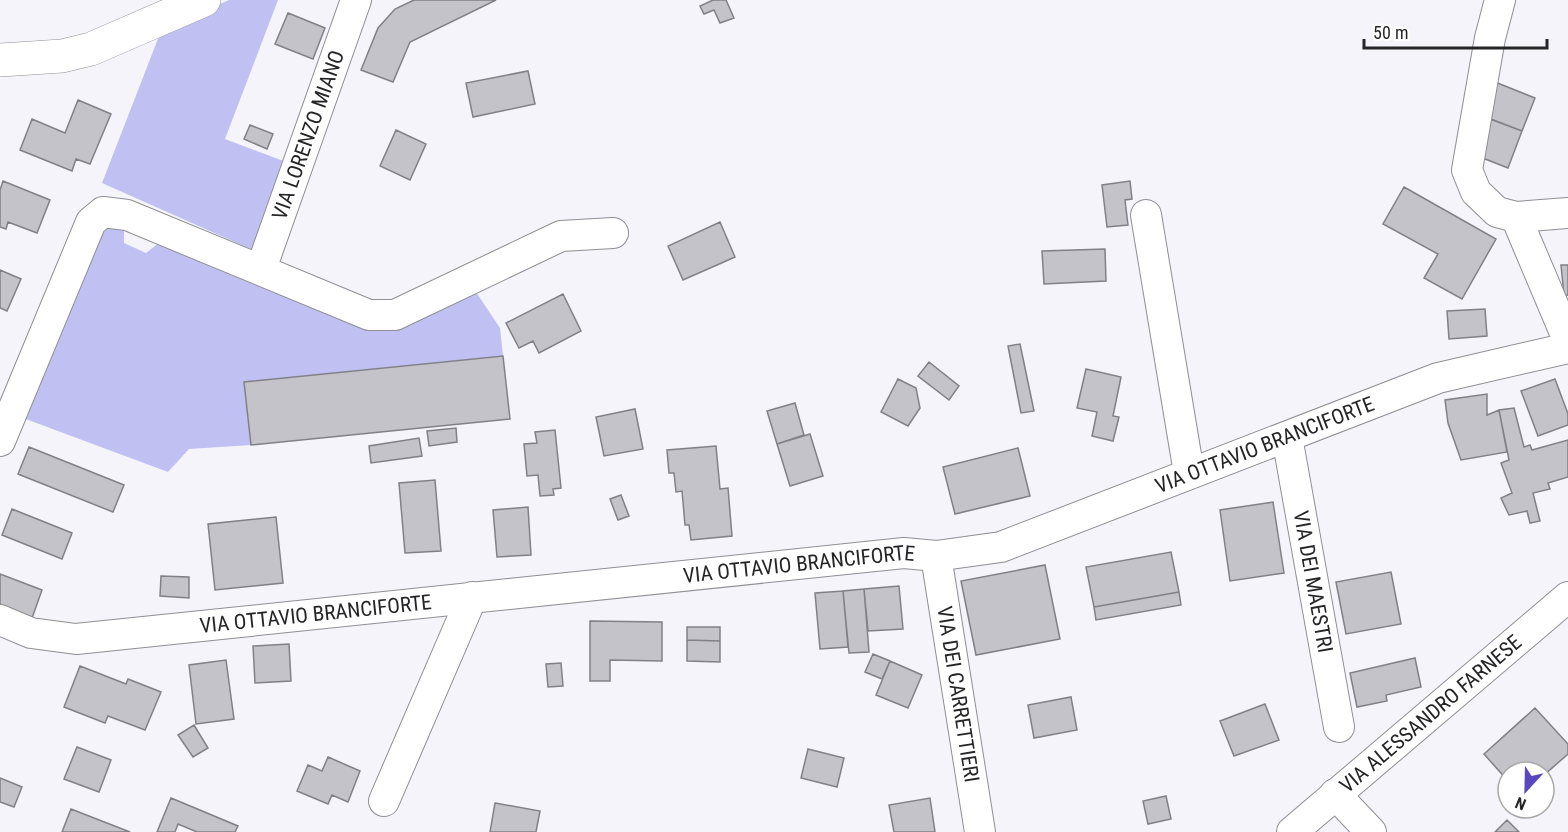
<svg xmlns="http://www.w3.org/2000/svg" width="1568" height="832" font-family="'Roboto Condensed',sans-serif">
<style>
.green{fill:#c0c1f2}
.building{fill:#c3c3c9;stroke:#808186;stroke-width:1.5}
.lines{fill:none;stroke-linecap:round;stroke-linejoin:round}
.minor-casing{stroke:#8e8f94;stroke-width:32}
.major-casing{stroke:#8e8f94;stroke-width:34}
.minor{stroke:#fff;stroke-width:30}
.major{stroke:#fff;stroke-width:33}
.labels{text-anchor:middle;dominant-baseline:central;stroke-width:4.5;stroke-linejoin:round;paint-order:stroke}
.street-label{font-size:21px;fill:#252527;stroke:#fff}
</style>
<rect width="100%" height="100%" fill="#f4f4fa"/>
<path class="green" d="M229,0H278L225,139L289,163L257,252L102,183L161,31Z
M114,227H124V243L146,253L160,242L341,319L476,292L500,328L503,356L245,382L251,445L189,449L168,472L23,418L103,230Z"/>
<path class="building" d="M414,0H496L410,42L393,82L361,70L378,28L395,9Z
M713,0H726L734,18L720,23L714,10L704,14L700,6Z
M288,13L325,28L313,59L275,44Z
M528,71L535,104L473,117L466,83Z
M1495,82L1535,98L1522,131L1483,116Z
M78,100L111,114L90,164L76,159L72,171L20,150L32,119L65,133Z
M1490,119L1522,131L1508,168L1475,155Z
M250,125L273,134L267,149L244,139Z
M396,130L426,144L410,180L380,166Z
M3,181L50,200L37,233L8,222L6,229L0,227V190Z
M1130,181L1132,199L1125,200L1128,225L1107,227L1102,185Z
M1404,187L1496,239L1462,299L1424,278L1438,254L1383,224Z
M720,222L735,257L683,280L668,246Z
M1105,249L1106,281L1044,284L1042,251Z
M1561,265H1568V295L1564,296Z
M0,270L21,279L7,311L0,308Z
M563,294L581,331L539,353L533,341L519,348L506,323Z
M1485,309L1487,336L1449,339L1447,311Z
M1020,344L1034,411L1021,413L1008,346Z
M503,356L510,419L251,445L244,382Z
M929,362L959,386L949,400L918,376Z
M1086,369L1121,377L1113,416L1119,417L1113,441L1092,436L1097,412L1077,408Z
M898,379L916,388L920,408L908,426L881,412Z
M1555,379L1568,414V425L1538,436L1521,391Z
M1487,394V415L1499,410L1507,452L1461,460L1448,423L1445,400Z
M795,403L804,435L777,444L767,411Z
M1514,408L1524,447L1530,445L1532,450L1568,440V477L1548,483L1550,489L1533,493L1540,521L1530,523L1527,511L1509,515L1501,498L1512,493L1501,463L1509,460L1499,410Z
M635,409L643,449L604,456L596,417Z
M456,428L457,442L429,446L427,431Z
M555,430L561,488L553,489L554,495L540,496L538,475L527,476L524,444L537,443L535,432Z
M810,434L823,476L790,486L777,444Z
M419,438L422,456L371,463L369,446Z
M716,446L720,489L728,488L732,536L691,540L689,525H685L682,491L676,492L674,473H669L667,450Z
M29,447L124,485L113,512L18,474Z
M1018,448L1030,496L955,514L943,467Z
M435,480L441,551L405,553L399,483Z
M621,495L629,516L618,520L610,499Z
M1273,502L1284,573L1230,581L1220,510Z
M528,507L531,555L497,557L493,510Z
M12,509L72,533L62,559L2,535Z
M276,517L283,583L215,590L208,524Z
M1171,552L1179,592L1094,607L1086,567Z
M1045,565L1060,639L976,655L961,581Z
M1391,572L1401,624L1346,634L1336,582Z
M0,574L42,590L31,621L0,609Z
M161,576L189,577V598L160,596Z
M899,586L903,629L868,631L864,589Z
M864,589L869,652L849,653L843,591Z
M843,591L848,647L820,649L815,593Z
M1179,592L1181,605L1096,620L1094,607Z
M590,621L662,622V661L610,660V681H590Z
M687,627H720V641L687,640Z
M687,640L720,641V662L687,661Z
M289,644L291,681L255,683L253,646Z
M873,654L890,661L882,679L865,672Z
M1415,658L1421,687L1386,695L1387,701L1357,707L1350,673Z
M226,660L234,719L196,724L189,665Z
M890,661L922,675L908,708L876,695Z
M561,663L563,686L548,687L546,664Z
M80,666L126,684L128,679L161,692L145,730L108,716L105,723L64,707Z
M1071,697L1077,730L1034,738L1028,705Z
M1265,704L1279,740L1234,756L1220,721Z
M1535,708L1568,744V754L1544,775V772H1508V781L1484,754Z
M194,725L208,748L193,757L178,735Z
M77,747L111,760L99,792L64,779Z
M808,749L844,758L837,787L801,778Z
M328,757L360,771L348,802L332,795L328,804L297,791L308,765L322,771Z
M0,778L22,787L14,807L0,802Z
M1166,796L1171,819L1148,824L1143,801Z
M171,798L238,826L235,832H197L178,824L175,832H157Z
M930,798L935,832H894L889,805Z
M495,803L540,811L536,832H490Z
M71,809L130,832H62Z
M1507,820L1519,832H1495Z"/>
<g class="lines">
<g class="minor-casing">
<g id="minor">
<path d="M1500,0L1490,38L1467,170L1476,192L1497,212L1516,217L1568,340"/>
<path d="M1146,215L1189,473"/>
<path d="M1516,217L1568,213"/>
<path id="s1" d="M261,269L356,0"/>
<path id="s2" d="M1287,437L1339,727"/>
<path d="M0,441L91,222L103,212L127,215L369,315H395L561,236L613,233"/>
<path id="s3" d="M936,556L980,832"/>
<path id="s4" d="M0,620L31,633L76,639L904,553L936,556L1001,547L1438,378L1568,348"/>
<path d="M1335,794L1371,832"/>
<path d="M384,801L472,597"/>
<path id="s5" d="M1292,832L1568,597"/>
</g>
</g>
<g class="major-casing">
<path id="major" d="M0,60L62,56L91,49L204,0"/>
</g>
<use href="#minor" class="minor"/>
<use href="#major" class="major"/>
</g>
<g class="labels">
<g class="street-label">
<text stroke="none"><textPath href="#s1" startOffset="142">VIA LORENZO MIANO</textPath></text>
<text stroke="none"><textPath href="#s4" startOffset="1292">VIA OTTAVIO BRANCIFORTE</textPath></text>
<text stroke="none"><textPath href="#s4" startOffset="806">VIA OTTAVIO BRANCIFORTE</textPath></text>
<text stroke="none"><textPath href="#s2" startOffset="147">VIA DEI MAESTRI</textPath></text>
<text stroke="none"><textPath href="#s4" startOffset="320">VIA OTTAVIO BRANCIFORTE</textPath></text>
<text stroke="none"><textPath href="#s3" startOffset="140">VIA DEI CARRETTIERI</textPath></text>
<text stroke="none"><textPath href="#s5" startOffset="182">VIA ALESSANDRO FARNESE</textPath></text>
</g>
</g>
<g transform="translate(1526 790) rotate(202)"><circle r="28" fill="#ffffff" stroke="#a8a8a9" stroke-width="1.5"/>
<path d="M0-4.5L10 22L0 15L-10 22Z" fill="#5947c0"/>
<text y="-9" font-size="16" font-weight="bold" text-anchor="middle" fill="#252527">N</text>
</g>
<path d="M1364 39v9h183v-9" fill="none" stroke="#252527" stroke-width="3"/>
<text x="1373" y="39" font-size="18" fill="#252527" stroke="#ffffff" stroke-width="4.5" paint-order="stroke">50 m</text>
</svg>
